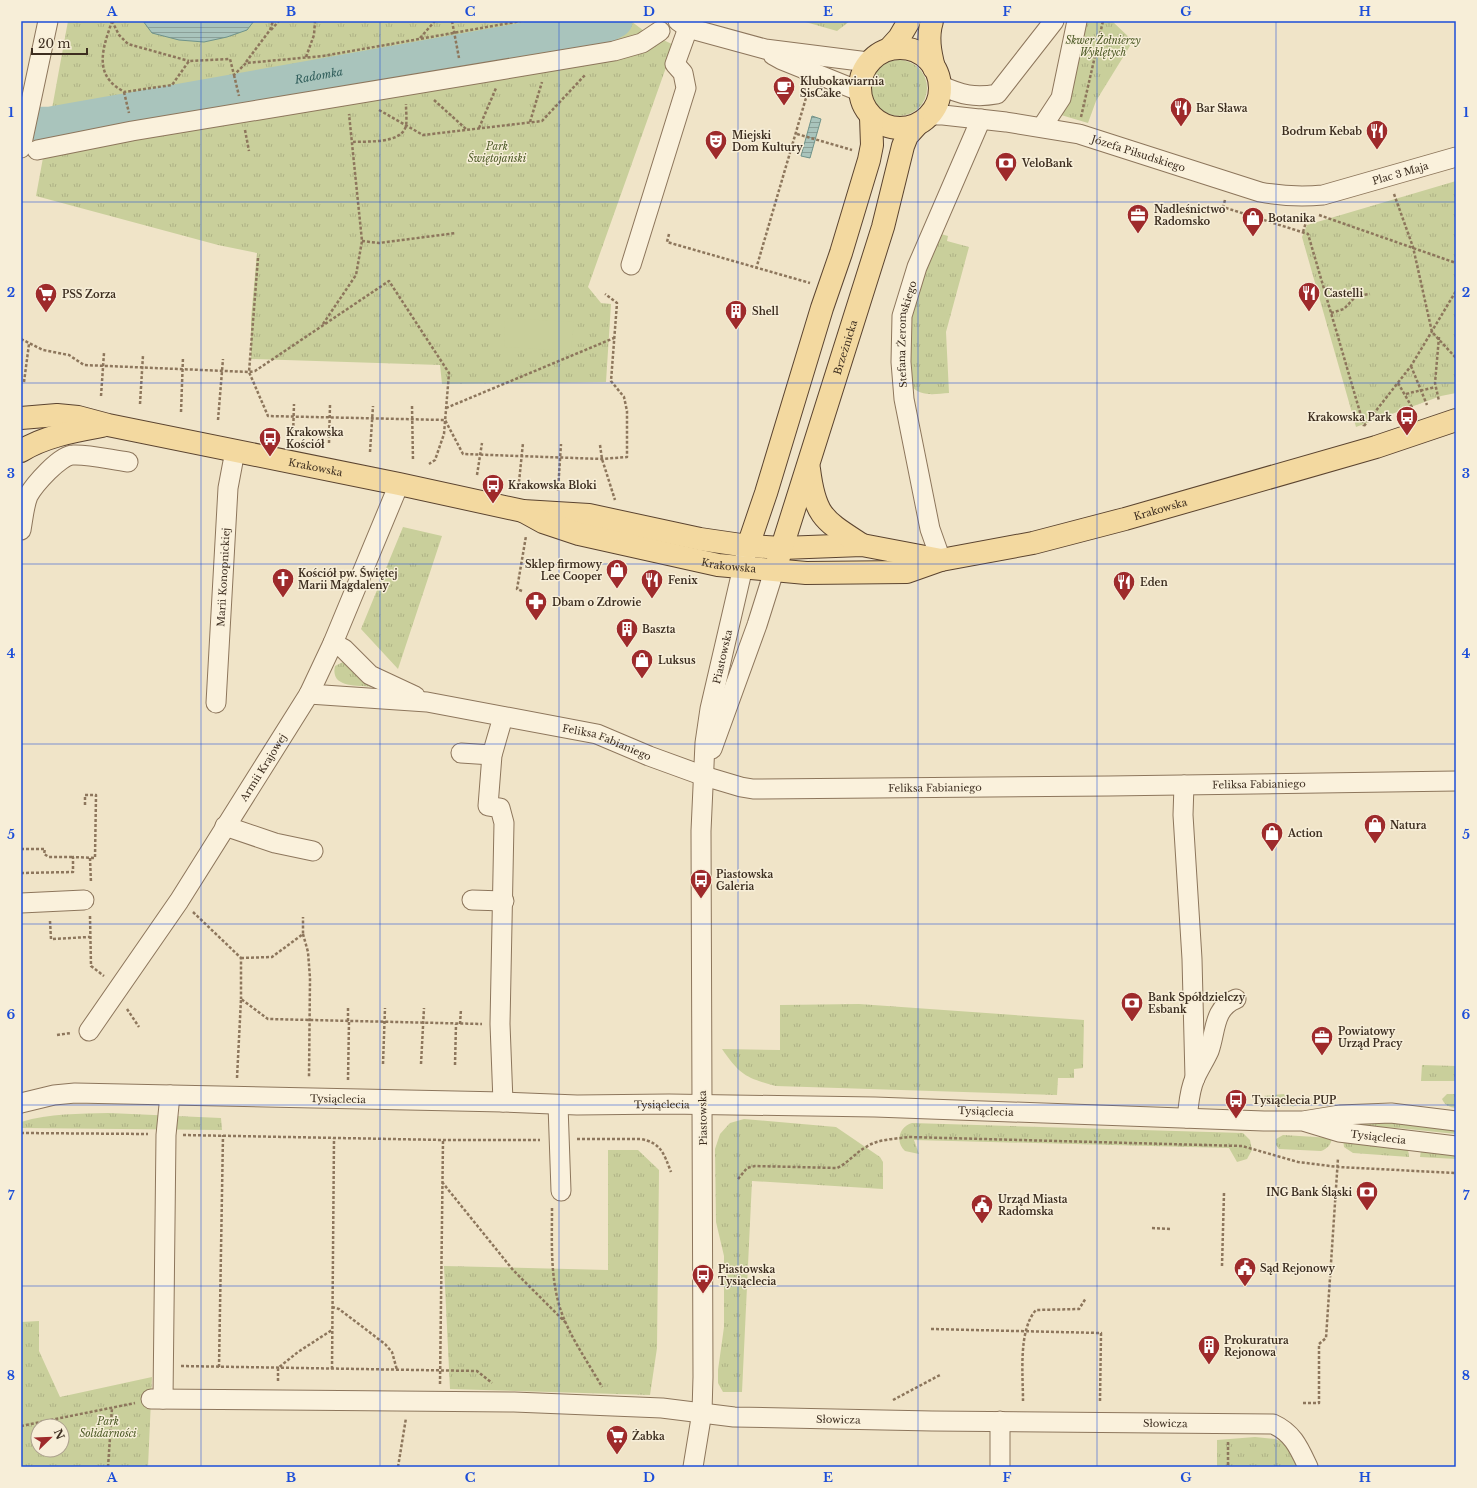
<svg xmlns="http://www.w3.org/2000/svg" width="1477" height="1488" font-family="'Libre Baskerville',serif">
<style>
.grass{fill:url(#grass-tufts);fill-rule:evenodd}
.pitch{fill:#c9cf9b}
.water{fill:url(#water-rules);stroke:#6f938a}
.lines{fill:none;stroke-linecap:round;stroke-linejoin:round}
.river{stroke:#a9c4bc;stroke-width:33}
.minor-casing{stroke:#8d765c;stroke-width:21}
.major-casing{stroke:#5b4430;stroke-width:24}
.path{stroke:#8d765c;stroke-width:2.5;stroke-dasharray:3 2;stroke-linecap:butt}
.minor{stroke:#faf1dc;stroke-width:19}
.major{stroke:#f3d9a0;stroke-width:22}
.grid{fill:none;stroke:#1d4ed8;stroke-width:1;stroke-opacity:0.55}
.labels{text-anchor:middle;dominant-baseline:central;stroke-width:3;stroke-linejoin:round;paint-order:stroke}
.park-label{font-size:10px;font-style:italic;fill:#4d5a26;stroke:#f7eed8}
.poi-label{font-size:10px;font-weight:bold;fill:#3d2e20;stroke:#f7eed8;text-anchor:start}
.street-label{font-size:10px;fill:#3d2e20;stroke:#f7eed8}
.water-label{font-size:11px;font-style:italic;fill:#2f5d5a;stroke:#f7eed8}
.neatline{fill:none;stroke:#1d4ed8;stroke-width:1.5}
.grid-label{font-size:13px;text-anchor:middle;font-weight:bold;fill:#1d4ed8}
</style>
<defs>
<pattern id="grass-tufts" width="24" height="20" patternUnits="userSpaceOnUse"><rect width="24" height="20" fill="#c9cf9b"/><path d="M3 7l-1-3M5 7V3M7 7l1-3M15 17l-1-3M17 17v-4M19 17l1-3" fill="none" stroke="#aeb285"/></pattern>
<pattern id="water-rules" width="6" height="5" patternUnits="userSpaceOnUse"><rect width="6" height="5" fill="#a9c4bc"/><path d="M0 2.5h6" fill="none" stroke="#8ba098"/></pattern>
</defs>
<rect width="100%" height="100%" fill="#f0e4c8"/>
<path class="grass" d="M68,21H631L644,31L674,45L588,287L601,303L611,304L606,382L442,384L440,365L251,359V319L257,253L218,245L36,196Z
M802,21H850L837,31Z
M1083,21H1112L1133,41L1096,101L1088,123L1061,115L1066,106Z
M871 88a28 28 0 1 1 56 0a28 28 0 1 1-56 0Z
M1456,181V393L1441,396L1356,427L1302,237L1307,225Z
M941,234L948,236L947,241L969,247L946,332L949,393C935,394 921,397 911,386L910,304Z
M403,527L442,536L398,669L361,629Z
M343,662L348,663L372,685L371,687C356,685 330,688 335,666Z
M859,1004L1084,1020L1083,1068L1074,1069V1078H1058L1057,1095L776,1086C746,1078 740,1075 722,1049L780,1050V1005Z
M1422,1065L1456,1066V1081H1421Z
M1284,1094L1294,1107L1263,1096Z
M1447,1094H1456V1108C1450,1107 1445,1106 1442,1099Z
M109,1113L221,1118L222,1130L21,1128V1122C50,1113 79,1114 109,1113Z
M744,1119L836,1127L880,1157L883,1162V1189L752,1181L742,1392H723L718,1383V1370L724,1327V1256L716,1222L715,1149L720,1134L730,1123Z
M1369,1119L1456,1128V1134L1398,1128L1345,1126V1120Z
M912,1123L1243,1133L1250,1140L1252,1150L1247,1159L1237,1162L1229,1148L914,1140L919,1154L905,1151C895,1142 899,1127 912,1123Z
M1283,1135L1332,1138C1331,1145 1327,1149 1321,1151L1279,1149L1276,1145V1139Z
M1343,1139L1408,1149L1409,1157L1353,1153L1344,1147Z
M608,1150H638L659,1170L657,1348L650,1395L450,1389L444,1266L608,1270Z
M1421,1150L1456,1155V1159L1420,1157Z
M39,1321V1351L60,1397L152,1377L148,1467H21V1322ZM38,1426H62V1450H38Z
M1255,1437L1275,1439L1288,1444L1297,1467H1217V1440Z"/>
<path class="pitch" d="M505,318L574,322L571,351L504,347Z"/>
<path class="water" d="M143,21H254L247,30L227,37L204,42L179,40L152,33Z
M812,116L821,119L810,158L801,156Z"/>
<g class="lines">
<path class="river" id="s1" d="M21,124L51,123L536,37L605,27L616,21"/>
<g class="minor-casing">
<g id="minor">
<path d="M678,21L688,28L765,49L868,62"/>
<path d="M773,55L782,60L859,91"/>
<path d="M940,85C961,95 975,98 997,94L1054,21"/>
<path id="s2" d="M930,115H943L1006,122L1079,134L1260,192C1281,196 1301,197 1323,195L1456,157"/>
<path d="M1042,127L1061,98L1077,21"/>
<path d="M21,148L48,21"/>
<path d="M37,150L132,131L614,51L642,43L660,31"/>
<path d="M631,265L686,88L683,73L675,64L688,28"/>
<path d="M21,530C23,519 24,506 28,496C34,485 60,455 73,455C88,454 112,460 128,462"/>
<path id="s3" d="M941,560L930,529L904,399L901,362L902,316L917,267L981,119"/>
<path d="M333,643L344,649L370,675L415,696"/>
<path id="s4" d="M309,694L427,702L597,734L649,756L704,776L741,787L753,789L1109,786L1456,781"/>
<path id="s5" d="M216,703L228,488L235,451"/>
<path d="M712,749L757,625L774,571"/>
<path d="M461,753L492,755"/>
<path d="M1184,785L1183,815L1192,959L1195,1078"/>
<path d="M225,826L275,843L313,851"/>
<path d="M472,900L504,901"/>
<path d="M21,903L84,900"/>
<path id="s6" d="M89,1031L179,901L309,694L333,643L399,484"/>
<path d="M503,1102L500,1024L504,823L500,808L488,806L492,755L503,717"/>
<path id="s7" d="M21,1103L54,1095L75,1093L503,1102L577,1105L669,1104L875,1107L1264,1121H1303L1340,1115L1391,1113L1456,1121"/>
<path d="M558,1105L561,1191"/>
<path d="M1187,1118C1189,1104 1189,1091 1195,1078C1199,1069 1205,1060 1209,1051C1216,1032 1213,1008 1236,999"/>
<path id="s8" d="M1306,1122L1339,1132L1456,1146"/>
<path id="s9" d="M151,1399L514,1402L662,1408L734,1417L932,1421L1273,1424C1293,1433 1299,1448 1308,1467"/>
<path d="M163,1399L166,1135L170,1095"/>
<path d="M1000,1421V1467"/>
<path id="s10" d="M693,1467L702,1412L703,1377L701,831L705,743L710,709L746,554"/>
</g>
</g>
<g class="major-casing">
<g id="major">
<path d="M932,21C927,37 930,52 934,68"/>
<circle cx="900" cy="88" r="40"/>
<path d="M889,49L899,38L909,21"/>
<path id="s11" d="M21,418L57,415L78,417L108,425L399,484L523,511L589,515L700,539L748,546L782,548L862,545L941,560"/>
<path d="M21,451C45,436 75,431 102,426"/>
<path d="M809,469C815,517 824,520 862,545"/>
<path id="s12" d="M523,511L543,522L579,534L718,565L806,573L907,572L941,560L1033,543L1125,519L1376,447L1456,420"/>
<path d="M748,546L766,493L822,308L841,253L869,160L872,145L871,117"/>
<path id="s13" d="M778,560L883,227L903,146L907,136L916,126"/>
</g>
</g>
<path class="path" d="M112,21C106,40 95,65 111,82C114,86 120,89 124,92L172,85L189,61L230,59L234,75L246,63L323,56L521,21
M112,21L119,35L128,44L189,61
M452,21L459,58
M271,30L279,21
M420,38L435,21
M306,57L314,35L315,21
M246,62L270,30L273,21
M234,75L239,96
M124,92L129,113
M434,100L466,129
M379,110L423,135L542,121L585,75
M1081,117L1103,21
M530,122L542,82
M479,128L496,88
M245,130L249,151
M797,134L852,150
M353,142C368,141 401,144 406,126C407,120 406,111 406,104
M1394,194L1413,247L1432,332L1456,358
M1225,200L1223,207L1308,234L1364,426
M1319,215L1456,263
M1303,232L1307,219
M669,234L667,242L810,283
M362,241L379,243L456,233
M258,258L249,372L255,371L389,281L449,373L444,434L435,460L429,464
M756,269L808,91
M1331,313L1344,309L1356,296L1370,294
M323,324L356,275L362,241L349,114
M1439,337L1435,383L1439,401
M21,339L43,350L69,355L84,365L249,372L268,416L445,420L463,454L602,459L627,457V411L624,397L611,381L617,303L605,294
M1411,366L1427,405
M24,382L29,344
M1398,383L1413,409
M1406,394C1416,391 1425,390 1435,387
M101,396L104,353
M140,404L143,355
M412,406L413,461
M446,408L614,338
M181,412L183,357
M218,420L223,359
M1364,426L1411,366L1456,291
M293,436L294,404
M329,443L330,405
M600,445L602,459L615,500
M370,452L373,406
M477,475L482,443
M519,482L523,443
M558,491L561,444
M522,591L517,589L526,536
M21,849H45L44,854L49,857H73
M90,858L91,883
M21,873L73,872V857L95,858L96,795H85V806
M193,912L241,958V999
M90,916L91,966L104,976
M50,921L51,939L90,937
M303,934L308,952L310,978L309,1078
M241,958L272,957L303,934V917
M127,1009L139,1027
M348,1021V1007
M460,1024L461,1009
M57,1035L71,1033
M383,1064L385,1008
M421,1064L424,1008
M455,1065L456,1024
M237,1078L241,999L268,1019L482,1024
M348,1080L349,1021
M21,1133L148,1134
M183,1135L443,1140H540
M577,1139H640C661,1142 664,1154 671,1172
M738,1179L747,1168L755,1166L837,1168C848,1163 855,1153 866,1147C878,1139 895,1139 909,1137L1242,1146L1298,1162L1338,1167L1456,1173
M442,1182L513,1270L565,1322
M552,1208C552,1241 550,1276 560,1308C569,1336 588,1362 602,1387
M1152,1228L1170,1229
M1222,1266L1224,1193
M332,1307L339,1309L385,1344L392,1352L397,1370
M931,1329L1101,1333L1100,1401
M181,1366L477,1371L492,1383
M219,1367L223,1135
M332,1369L334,1138
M278,1381V1368L298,1352L332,1330
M440,1384L443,1140
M893,1400L940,1375
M1023,1401C1023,1375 1018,1330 1036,1310L1079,1309L1086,1298
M1303,1403H1319V1344L1326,1338L1338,1158
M21,1426L135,1403
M1228,1442V1467
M108,1467L112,1408
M398,1467L406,1418"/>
<use href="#minor" class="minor"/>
<use href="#major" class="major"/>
</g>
<path class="grid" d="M201,21V1467M380,21V1467M559,21V1467M738,21V1467M918,21V1467M1097,21V1467M1276,21V1467M21,202H1456M21,383H1456M21,564H1456M21,744H1456M21,924H1456M21,1105H1456M21,1286H1456"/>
<defs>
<g id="cafe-pin" transform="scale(1.15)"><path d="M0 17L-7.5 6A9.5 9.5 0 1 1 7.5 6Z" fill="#9e2a2b" stroke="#f7eed8"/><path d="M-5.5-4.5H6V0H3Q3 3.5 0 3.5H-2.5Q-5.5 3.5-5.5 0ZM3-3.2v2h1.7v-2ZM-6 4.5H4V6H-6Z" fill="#fff"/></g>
<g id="restaurant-pin" transform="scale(1.15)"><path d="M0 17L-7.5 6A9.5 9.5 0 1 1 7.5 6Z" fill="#9e2a2b" stroke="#f7eed8"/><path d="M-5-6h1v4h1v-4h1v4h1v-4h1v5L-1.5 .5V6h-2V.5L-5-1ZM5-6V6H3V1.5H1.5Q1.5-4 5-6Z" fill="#fff"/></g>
<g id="theatre-pin" transform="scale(1.15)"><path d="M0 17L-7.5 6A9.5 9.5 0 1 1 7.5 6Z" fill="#9e2a2b" stroke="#f7eed8"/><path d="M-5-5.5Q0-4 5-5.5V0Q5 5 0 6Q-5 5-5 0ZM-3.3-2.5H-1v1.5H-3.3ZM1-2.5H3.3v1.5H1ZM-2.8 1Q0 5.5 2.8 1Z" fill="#fff"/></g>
<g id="bank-pin" transform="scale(1.15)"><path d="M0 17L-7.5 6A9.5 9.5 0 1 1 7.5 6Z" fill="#9e2a2b" stroke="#f7eed8"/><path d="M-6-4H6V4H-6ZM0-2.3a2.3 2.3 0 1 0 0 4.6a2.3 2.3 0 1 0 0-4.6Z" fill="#fff"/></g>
<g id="office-pin" transform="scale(1.15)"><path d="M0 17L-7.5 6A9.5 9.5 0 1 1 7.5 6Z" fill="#9e2a2b" stroke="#f7eed8"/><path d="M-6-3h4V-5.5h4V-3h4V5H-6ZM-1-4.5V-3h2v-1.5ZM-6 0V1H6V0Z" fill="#fff"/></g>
<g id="shop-pin" transform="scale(1.15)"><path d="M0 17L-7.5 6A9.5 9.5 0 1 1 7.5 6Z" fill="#9e2a2b" stroke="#f7eed8"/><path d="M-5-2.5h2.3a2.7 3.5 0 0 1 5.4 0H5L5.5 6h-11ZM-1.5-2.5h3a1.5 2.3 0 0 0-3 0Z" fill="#fff"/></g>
<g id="supermarket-pin" transform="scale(1.15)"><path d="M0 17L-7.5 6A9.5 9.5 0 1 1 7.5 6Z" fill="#9e2a2b" stroke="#f7eed8"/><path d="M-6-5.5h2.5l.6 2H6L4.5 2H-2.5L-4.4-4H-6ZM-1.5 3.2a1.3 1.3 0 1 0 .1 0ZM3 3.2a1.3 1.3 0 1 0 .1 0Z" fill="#fff"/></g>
<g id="building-pin" transform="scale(1.15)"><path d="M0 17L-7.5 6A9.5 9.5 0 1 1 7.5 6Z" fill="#9e2a2b" stroke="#f7eed8"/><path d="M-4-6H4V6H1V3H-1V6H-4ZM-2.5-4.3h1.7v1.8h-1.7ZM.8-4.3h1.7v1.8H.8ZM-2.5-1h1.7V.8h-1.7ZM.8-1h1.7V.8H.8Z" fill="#fff"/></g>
<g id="bus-pin" transform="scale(1.15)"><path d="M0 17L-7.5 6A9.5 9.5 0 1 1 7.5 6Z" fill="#9e2a2b" stroke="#f7eed8"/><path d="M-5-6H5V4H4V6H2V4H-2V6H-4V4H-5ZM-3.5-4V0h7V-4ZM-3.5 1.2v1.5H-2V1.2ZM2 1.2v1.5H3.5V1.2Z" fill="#fff"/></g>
<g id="church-pin" transform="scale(1.15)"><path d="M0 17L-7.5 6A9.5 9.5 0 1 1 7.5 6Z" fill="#9e2a2b" stroke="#f7eed8"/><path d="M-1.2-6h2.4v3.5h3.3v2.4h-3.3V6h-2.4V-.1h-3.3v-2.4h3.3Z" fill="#fff"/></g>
<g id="pharmacy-pin" transform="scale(1.15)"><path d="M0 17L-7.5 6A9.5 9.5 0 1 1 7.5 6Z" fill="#9e2a2b" stroke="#f7eed8"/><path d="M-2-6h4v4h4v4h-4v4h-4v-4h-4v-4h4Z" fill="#fff"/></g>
<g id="civic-pin" transform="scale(1.15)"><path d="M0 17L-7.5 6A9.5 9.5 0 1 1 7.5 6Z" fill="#9e2a2b" stroke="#f7eed8"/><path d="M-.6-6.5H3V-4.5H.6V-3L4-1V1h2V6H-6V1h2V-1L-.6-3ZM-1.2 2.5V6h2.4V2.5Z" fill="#fff"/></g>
</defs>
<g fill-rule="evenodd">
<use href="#cafe-pin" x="784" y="87"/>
<use href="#restaurant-pin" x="1181" y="108"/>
<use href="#restaurant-pin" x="1377" y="131"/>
<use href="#theatre-pin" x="716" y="141"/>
<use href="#bank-pin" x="1006" y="163"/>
<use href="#office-pin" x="1138" y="215"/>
<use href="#shop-pin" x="1253" y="218"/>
<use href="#restaurant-pin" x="1309" y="293"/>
<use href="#supermarket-pin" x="46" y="294"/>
<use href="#building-pin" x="736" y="311"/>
<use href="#bus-pin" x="1407" y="417"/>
<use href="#bus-pin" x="270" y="438"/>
<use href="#bus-pin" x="493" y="485"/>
<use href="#shop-pin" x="617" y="570"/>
<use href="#church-pin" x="283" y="579"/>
<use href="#restaurant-pin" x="652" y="580"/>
<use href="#restaurant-pin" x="1124" y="582"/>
<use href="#pharmacy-pin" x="536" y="602"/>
<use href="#building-pin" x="627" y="629"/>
<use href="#shop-pin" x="642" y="660"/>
<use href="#shop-pin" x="1375" y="825"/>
<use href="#shop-pin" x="1272" y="833"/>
<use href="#bus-pin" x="701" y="880"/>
<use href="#bank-pin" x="1132" y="1003"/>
<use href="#office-pin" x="1322" y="1037"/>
<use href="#bus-pin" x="1236" y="1100"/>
<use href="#bank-pin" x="1367" y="1192"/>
<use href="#civic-pin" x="982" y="1205"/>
<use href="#civic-pin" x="1245" y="1268"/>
<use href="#bus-pin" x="703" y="1275"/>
<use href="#building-pin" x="1209" y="1346"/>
<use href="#supermarket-pin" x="617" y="1436"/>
</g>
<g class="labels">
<g class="park-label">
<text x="1103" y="40">Skwer Żołnierzy<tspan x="1103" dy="12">Wyklętych</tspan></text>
<text x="497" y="146">Park<tspan x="497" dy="12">Świętojański</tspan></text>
<text x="108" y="1421">Park<tspan x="108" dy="12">Solidarności</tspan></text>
</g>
<g class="poi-label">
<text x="800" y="81">Klubokawiarnia<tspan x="800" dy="12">SisCake</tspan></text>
<text x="1196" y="108">Bar Sława</text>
<text x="1362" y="131" text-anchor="end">Bodrum Kebab</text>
<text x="732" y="135">Miejski<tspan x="732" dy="12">Dom Kultury</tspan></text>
<text x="1022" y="163">VeloBank</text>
<text x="1154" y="209">Nadleśnictwo<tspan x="1154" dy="12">Radomsko</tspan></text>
<text x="1268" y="218">Botanika</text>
<text x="1324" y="293">Castelli</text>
<text x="62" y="294">PSS Zorza</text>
<text x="752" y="311">Shell</text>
<text x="1392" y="417" text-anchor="end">Krakowska Park</text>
<text x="286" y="432">Krakowska<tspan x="286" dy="12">Kościół</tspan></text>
<text x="508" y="485">Krakowska Bloki</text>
<text x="602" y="564" text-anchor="end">Sklep firmowy<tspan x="602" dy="12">Lee Cooper</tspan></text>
<text x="298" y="573">Kościół pw. Świętej<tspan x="298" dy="12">Marii Magdaleny</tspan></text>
<text x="668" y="580">Fenix</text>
<text x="1140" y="582">Eden</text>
<text x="552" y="602">Dbam o Zdrowie</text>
<text x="642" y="629">Baszta</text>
<text x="658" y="660">Luksus</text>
<text x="1390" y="825">Natura</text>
<text x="1288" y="833">Action</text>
<text x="716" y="874">Piastowska<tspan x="716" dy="12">Galeria</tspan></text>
<text x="1148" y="997">Bank Spółdzielczy<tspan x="1148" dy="12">Esbank</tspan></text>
<text x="1338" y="1031">Powiatowy<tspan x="1338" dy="12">Urząd Pracy</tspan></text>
<text x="1252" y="1100">Tysiąclecia PUP</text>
<text x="1352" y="1192" text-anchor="end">ING Bank Śląski</text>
<text x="998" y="1199">Urząd Miasta<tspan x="998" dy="12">Radomska</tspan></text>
<text x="1260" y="1268">Sąd Rejonowy</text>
<text x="718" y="1269">Piastowska<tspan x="718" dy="12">Tysiąclecia</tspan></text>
<text x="1224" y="1340">Prokuratura<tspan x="1224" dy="12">Rejonowa</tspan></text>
<text x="632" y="1436">Żabka</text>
</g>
<g class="street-label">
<text stroke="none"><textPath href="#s2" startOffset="213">Józefa Piłsudskiego</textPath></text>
<text stroke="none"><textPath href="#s2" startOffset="484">Plac 3 Maja</textPath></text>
<text stroke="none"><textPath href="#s3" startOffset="231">Stefana Żeromskiego</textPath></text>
<text stroke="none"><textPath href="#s13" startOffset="223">Brzeźnicka</textPath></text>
<text stroke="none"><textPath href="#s11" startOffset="300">Krakowska</textPath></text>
<text stroke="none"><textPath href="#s12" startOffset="654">Krakowska</textPath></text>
<text stroke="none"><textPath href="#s12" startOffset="214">Krakowska</textPath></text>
<text stroke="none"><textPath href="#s5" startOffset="126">Marii Konopnickiej</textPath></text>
<text stroke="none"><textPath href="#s10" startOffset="813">Piastowska</textPath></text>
<text stroke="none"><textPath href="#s4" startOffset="303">Feliksa Fabianiego</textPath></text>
<text stroke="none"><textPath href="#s6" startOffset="316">Armii Krajowej</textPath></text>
<text stroke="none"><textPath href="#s4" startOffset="963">Feliksa Fabianiego</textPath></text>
<text stroke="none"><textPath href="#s4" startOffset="639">Feliksa Fabianiego</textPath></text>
<text stroke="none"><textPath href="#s7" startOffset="318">Tysiąclecia</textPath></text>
<text stroke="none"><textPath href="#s7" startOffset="642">Tysiąclecia</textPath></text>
<text stroke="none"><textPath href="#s7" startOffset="966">Tysiąclecia</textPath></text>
<text transform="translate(703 1118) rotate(-91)">Piastowska</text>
<text stroke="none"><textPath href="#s8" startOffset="74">Tysiąclecia</textPath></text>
<text stroke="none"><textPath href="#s9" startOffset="688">Słowicza</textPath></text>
<text stroke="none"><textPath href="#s9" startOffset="1015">Słowicza</textPath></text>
</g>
<g class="water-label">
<text stroke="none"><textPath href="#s1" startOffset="302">Radomka</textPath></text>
</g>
</g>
<rect width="1477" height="1488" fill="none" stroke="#f7eed8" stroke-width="44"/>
<g transform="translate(50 1438) rotate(67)"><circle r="19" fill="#f7eed8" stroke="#ada18e"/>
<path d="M0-3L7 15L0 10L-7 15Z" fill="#9e2a2b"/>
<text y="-6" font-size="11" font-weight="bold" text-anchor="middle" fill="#3d2e20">N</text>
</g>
<path d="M32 48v6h55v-6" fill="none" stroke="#3d2e20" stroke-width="2"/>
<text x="38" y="48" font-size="12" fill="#3d2e20" stroke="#f7eed8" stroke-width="3" paint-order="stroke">20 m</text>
<rect x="22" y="22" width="1433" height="1444" class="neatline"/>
<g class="grid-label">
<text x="112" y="16">A</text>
<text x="291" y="16">B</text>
<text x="470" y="16">C</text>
<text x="649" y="16">D</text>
<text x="828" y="16">E</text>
<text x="1007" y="16">F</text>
<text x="1186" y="16">G</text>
<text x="1365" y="16">H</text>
<text x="11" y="117">1</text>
<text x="1466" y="117">1</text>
<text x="11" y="297">2</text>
<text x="1466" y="297">2</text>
<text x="11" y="478">3</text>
<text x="1466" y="478">3</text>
<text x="11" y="658">4</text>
<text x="1466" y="658">4</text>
<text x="11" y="839">5</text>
<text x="1466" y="839">5</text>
<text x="11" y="1019">6</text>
<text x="1466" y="1019">6</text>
<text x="11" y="1200">7</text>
<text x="1466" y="1200">7</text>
<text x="11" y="1380">8</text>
<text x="1466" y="1380">8</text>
<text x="112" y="1482">A</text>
<text x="291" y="1482">B</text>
<text x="470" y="1482">C</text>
<text x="649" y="1482">D</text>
<text x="828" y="1482">E</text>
<text x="1007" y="1482">F</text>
<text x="1186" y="1482">G</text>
<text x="1365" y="1482">H</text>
</g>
</svg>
